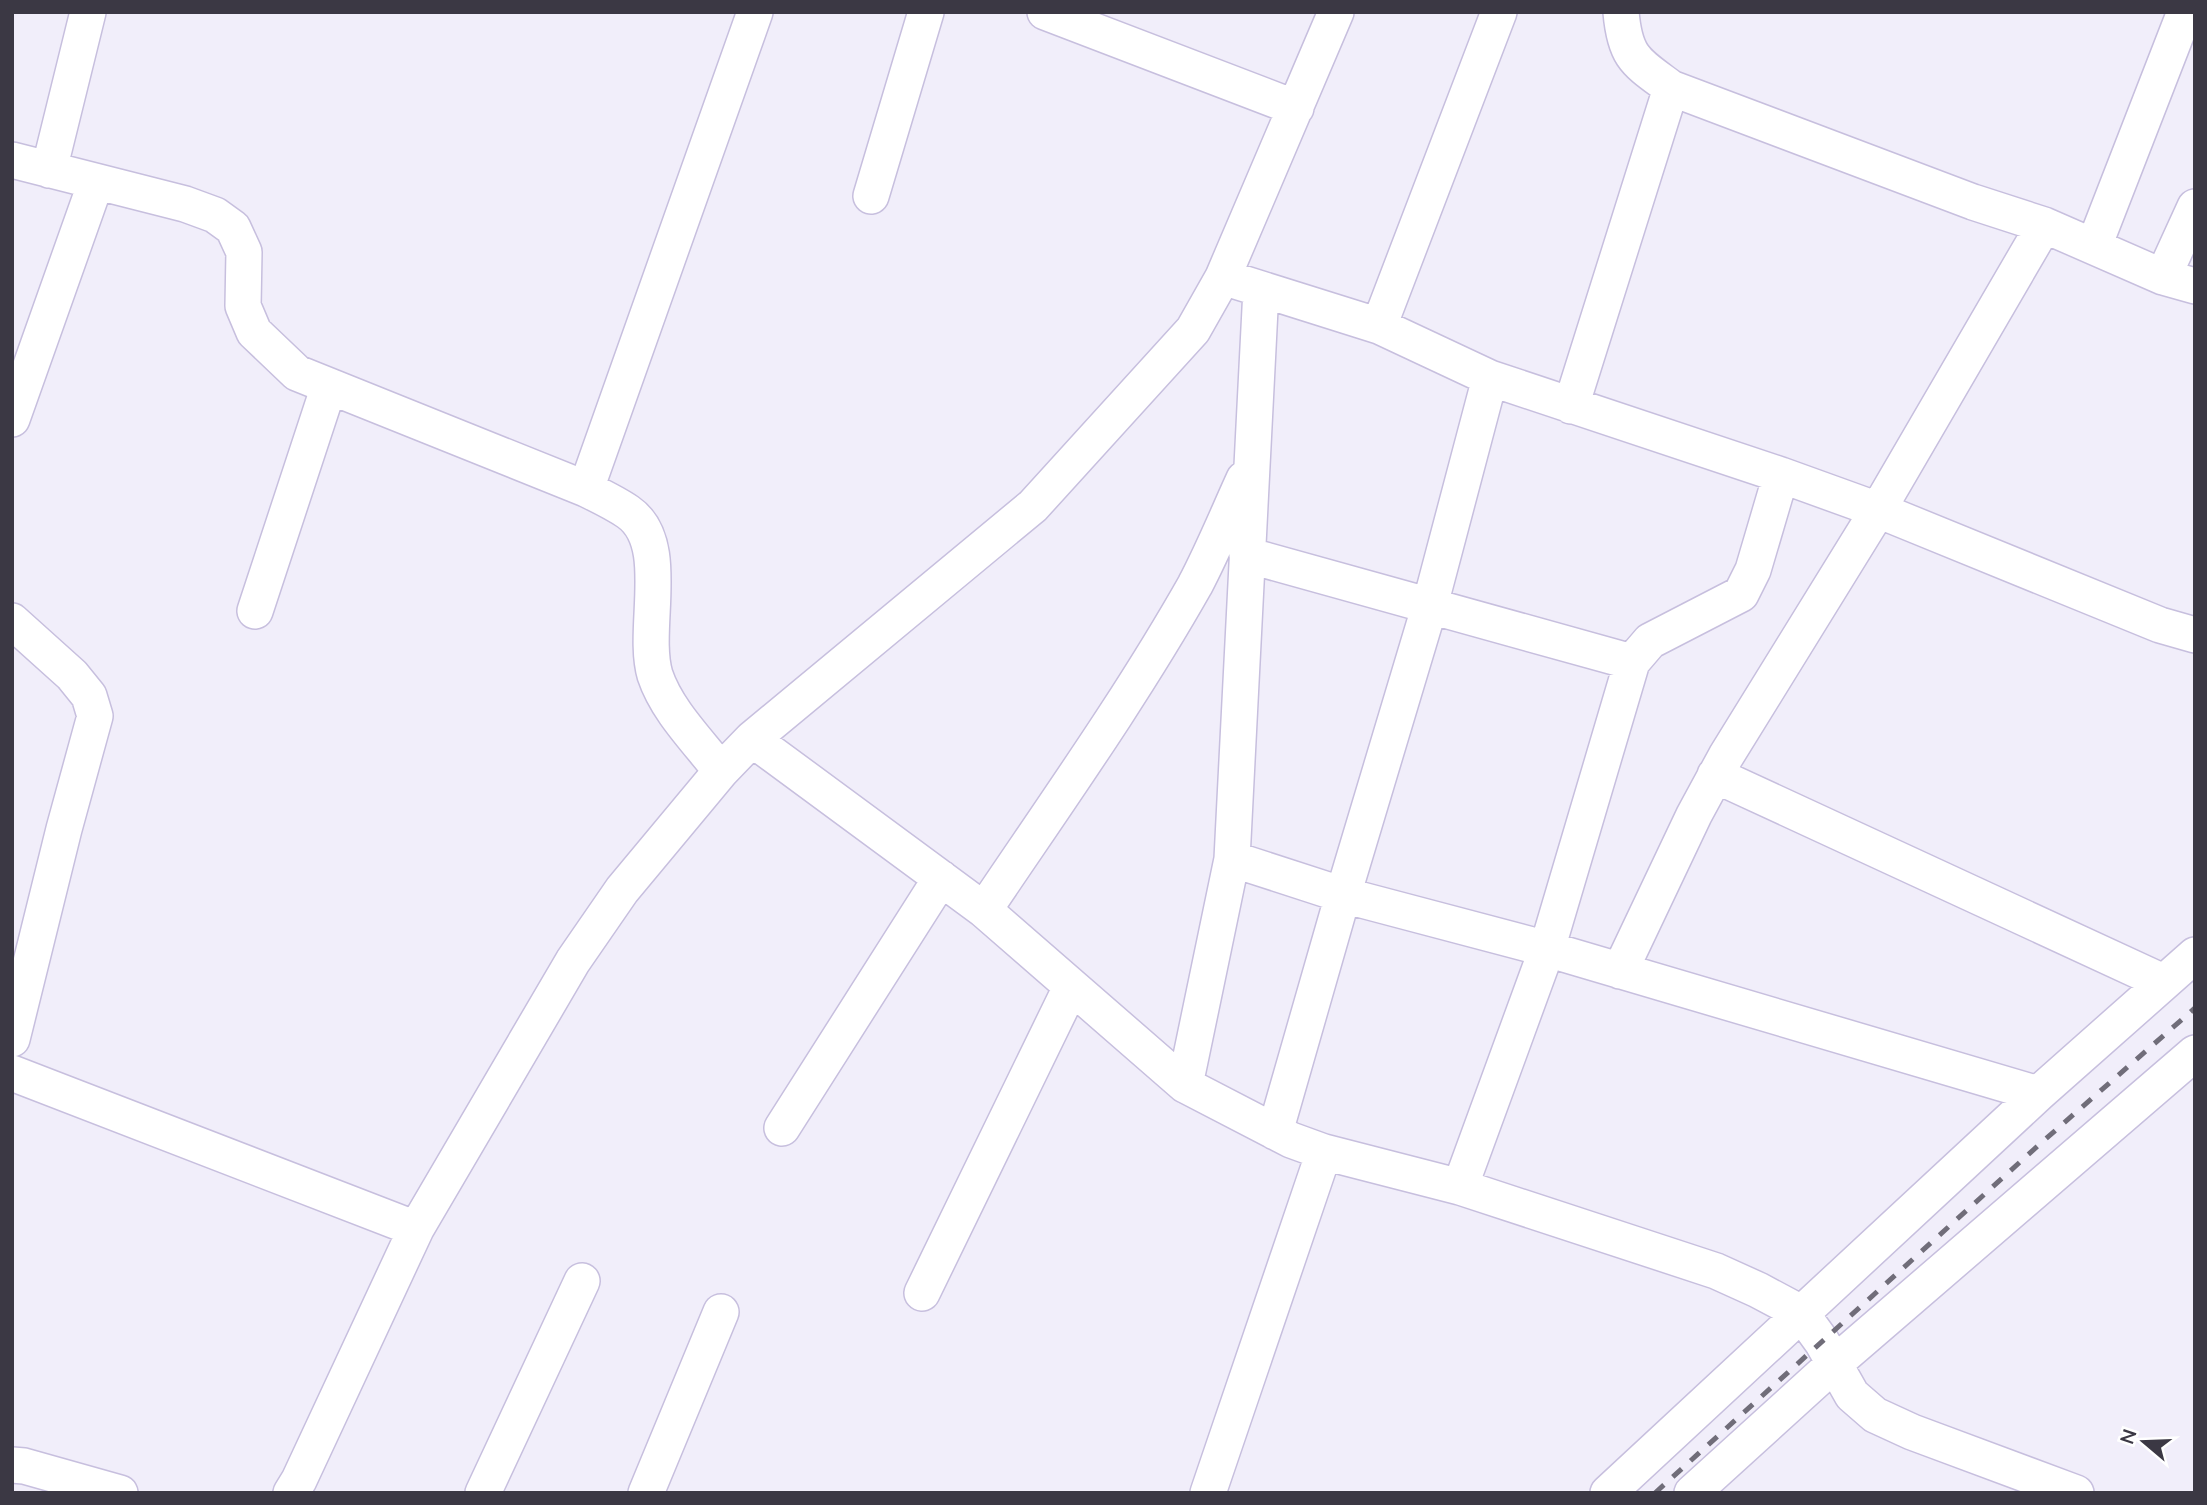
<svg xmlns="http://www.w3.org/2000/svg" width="2207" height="1505" font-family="Mulish,sans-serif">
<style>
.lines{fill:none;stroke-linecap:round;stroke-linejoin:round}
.minor-casing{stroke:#c7bfde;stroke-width:38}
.minor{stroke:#fff;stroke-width:35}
.rail{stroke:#706d79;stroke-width:5;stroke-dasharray:12 12;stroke-linecap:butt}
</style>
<rect width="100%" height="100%" fill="#f1eefa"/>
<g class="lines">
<g class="minor-casing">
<path id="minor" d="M1045,12L1296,108
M1621,12C1625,58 1636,62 1671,88L1973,202L2044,225L2163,277L2195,286
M12,160L185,204L215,215L233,228L244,252L243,306L254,332L297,373L586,489C600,496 615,503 628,512C673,543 641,628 655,675C667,711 698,741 721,771
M49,170L88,12
M871,196L926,12
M2094,246L2185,12
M1223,277L1379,326L1490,378L1781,475L1878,510L2160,625L2195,635
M2163,277L2195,207
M1379,326L1499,12
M1571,406L1671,88
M12,419L96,182
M586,489L755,12
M1247,555L1632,662
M255,611L329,386
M12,621L72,675L89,696L95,716L64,829L12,1039
M752,739L984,910L1185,1085L1291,1140L1324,1152L1460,1187L1716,1271L1758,1290L1801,1313L1822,1342L1852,1395L1875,1415L1912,1432L2076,1493
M1715,775L2163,982
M1232,859L1343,895L1547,949L2038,1094
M984,910C1056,803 1131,698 1195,585C1213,551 1228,514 1244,479
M1620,971L1694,815L1726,756L1878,510L2044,225
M12,1073L416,1229
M1185,1085L1232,859L1261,289
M782,1128L941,878
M1275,1132L1343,895L1430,605L1490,378
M1460,1187L1547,949L1632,662L1650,641L1741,594L1753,570L1781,475
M922,1293L1071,987
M12,1465L24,1466L120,1493
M291,1493L299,1480L416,1229L573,961L622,890L721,771L752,739L1033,506L1193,330L1223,277L1336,12
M483,1493L582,1281
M646,1493L721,1312
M1208,1493L1324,1152
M1608,1493L2038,1094L2195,955
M1692,1493L1834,1364L2195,1053"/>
</g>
<use href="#minor" class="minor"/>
<path class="rail" d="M1655,1493L2041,1143L2195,1008"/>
</g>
<rect width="2207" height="1505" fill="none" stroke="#3b3844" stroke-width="28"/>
<g transform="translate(2144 1442) rotate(289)" stroke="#ffffff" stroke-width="5" paint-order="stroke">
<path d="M0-5L12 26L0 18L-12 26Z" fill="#3b3844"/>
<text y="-10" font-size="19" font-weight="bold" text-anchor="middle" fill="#3b3844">N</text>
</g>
</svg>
